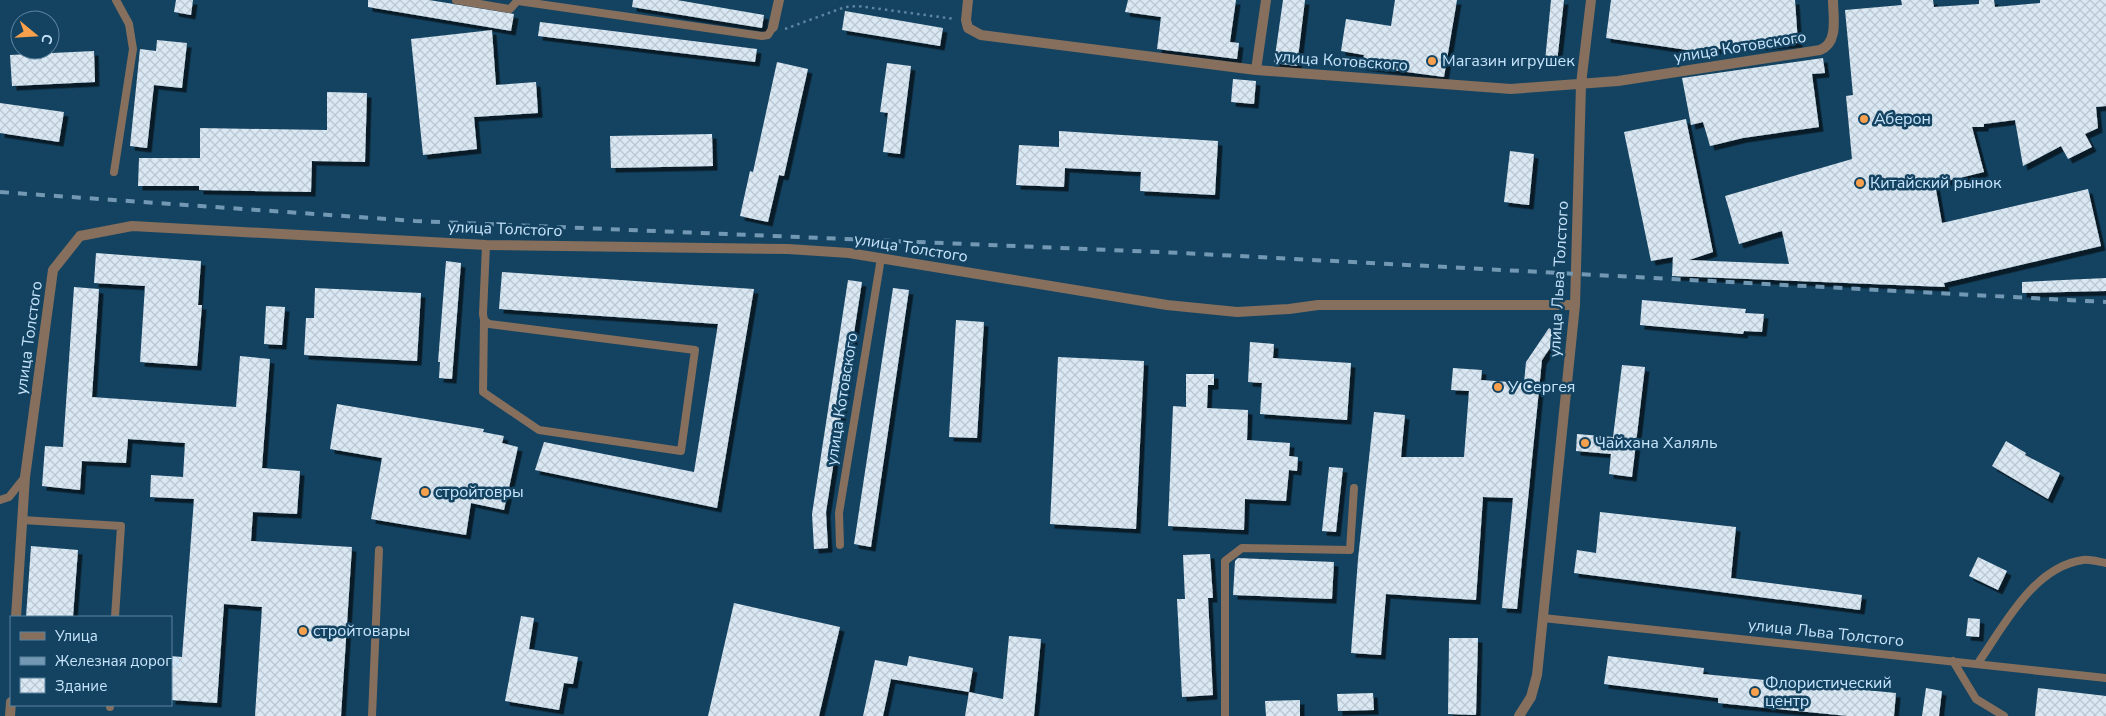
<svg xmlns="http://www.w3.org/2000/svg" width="2106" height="716" font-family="'Nunito Sans',sans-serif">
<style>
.building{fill:url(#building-cross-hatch);filter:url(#shadow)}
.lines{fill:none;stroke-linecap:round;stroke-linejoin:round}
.path{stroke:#5d85a1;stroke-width:2.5;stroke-dasharray:2.5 4;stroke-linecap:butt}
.service{stroke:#866f5c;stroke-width:8}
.minor{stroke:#866f5c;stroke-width:10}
.rail{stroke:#7298b3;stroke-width:4;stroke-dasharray:9 9;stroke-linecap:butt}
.poi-dot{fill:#f8a04b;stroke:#144361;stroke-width:2}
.labels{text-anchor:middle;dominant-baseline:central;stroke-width:5;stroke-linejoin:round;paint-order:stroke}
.street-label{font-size:16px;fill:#c6e4fc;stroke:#144361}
.poi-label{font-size:16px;fill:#c6e4fc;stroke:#144361;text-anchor:start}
</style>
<defs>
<pattern id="building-cross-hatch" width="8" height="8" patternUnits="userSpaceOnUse" patternTransform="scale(1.25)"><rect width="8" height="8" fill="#dae8f3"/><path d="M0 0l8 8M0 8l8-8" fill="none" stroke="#bac7d2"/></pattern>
<filter id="shadow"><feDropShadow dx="4.5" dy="4.5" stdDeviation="0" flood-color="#0009"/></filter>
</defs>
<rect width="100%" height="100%" fill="#144361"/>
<path class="building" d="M176,0H193L191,15L174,12Z
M368,0H429L514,14L511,31L368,7Z
M633,0H677L764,15L762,28L632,7Z
M1128,0H1236L1230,42L1239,43L1237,59L1157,49L1161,17L1125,12Z
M1283,0H1305L1297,66L1274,63Z
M1395,0H1457L1444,77L1362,66L1364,55L1341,51L1346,19L1391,26Z
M1551,0H1564L1557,62L1545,61Z
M1611,0H1795L1798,43L1694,51L1606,38Z
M1901,0H1933L1934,7L1979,4V0H1994L1995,7L2040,3V0H2106V106L2096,107L2098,128L2085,134L2092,147L2068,159L2061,146L2023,166L2015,120L1984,124V127H1972L1984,172L1935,184L1942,223L2088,189L2101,246L1944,283L1945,287L1672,276L1673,257L1651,261L1624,132L1686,119L1713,252L1689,260L1789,264L1782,231L1739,244L1725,196L1852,159L1846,96L1853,95L1845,10L1902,5Z
M845,11L943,28L940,46L842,30Z
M540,22L757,49L755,62L538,36Z
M492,30L496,85L536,82L538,113L474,117L477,149L423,155L411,39Z
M157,40L187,43L182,88L154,85L147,148L130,146L140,49L156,51Z
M94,51L95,82L12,86L10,55Z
M1823,58L1825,73L1812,74L1819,127L1743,138L1710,146L1703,122L1691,125L1682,78Z
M777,62L808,69L784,176L779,175L768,222L740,216L750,171L753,172Z
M887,63L911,66L900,154L883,152L888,113L880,112Z
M1233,79L1256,81L1254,104L1231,102Z
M327,92L367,93L365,162L312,161L311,192L199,190V186H138L139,158H200V128L327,130Z
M0,103L64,112L59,142L0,133Z
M1059,131L1218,141L1215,195L1140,191L1141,172L1065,168L1064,187L1016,185L1019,145L1059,147Z
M712,134L713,166L611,168L610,136Z
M1510,151L1534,154L1529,205L1504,202Z
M96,253L201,261L198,305H202L197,366L140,362L145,286L94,283Z
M446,261L461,263L452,379L439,378L440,362H438Z
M502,272L754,289L717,508L535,470L544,442L694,472L718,324L499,309Z
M2106,278V291L2022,293V282Z
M848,280L862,282L826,512L828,548L814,549L812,514Z
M74,287L99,289L92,397L236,407L240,356L270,359L262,468L300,471L297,514L253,512L251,541L352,547L341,716H255L262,607L224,604L217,703L171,700V656L182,657L194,499L150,497L151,475L183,477L185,443L128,439L126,463L82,461L80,490L42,486L45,446L63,447Z
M315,288L421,293L417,361L304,355L306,318H314Z
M893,288L909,290L871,547L854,544Z
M1642,300L1746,309L1745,313L1764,314L1762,332L1744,331L1743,334L1640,325Z
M266,306L285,307L282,345L264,344Z
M956,320L984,322L977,438L949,437Z
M1549,328L1559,335L1542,360L1517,609L1502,608L1513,498L1483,497L1476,600L1386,594L1381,655L1351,653L1358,559L1374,412L1405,415L1401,457H1464L1469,391L1451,390L1453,368L1482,370L1481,380L1524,383L1526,362Z
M1250,342L1274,344L1273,358L1351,363L1347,420L1260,414L1262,383L1248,382Z
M1058,357L1144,361L1136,529L1050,524Z
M1622,365L1645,367L1632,477L1609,474L1611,454L1576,451L1577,434L1613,437Z
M1186,374H1214V385H1208L1207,408L1248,410L1247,440L1290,443L1289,456L1298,457L1297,471L1289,470L1286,501L1245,499L1244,530L1168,526L1173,406L1186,407Z
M337,404L484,429L483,432L504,436L502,443L518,447L504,510L471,503L466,535L371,519L382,458L330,449Z
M2006,441L2026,453L2025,455L2060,473L2048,499L1992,466Z
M1329,467L1343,468L1336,532L1322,531Z
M1600,512L1736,527L1731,578L1862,595L1860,610L1574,573L1577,550L1596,553Z
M31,546L78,550L73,617H26Z
M1210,554L1213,598H1208L1213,695L1182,697L1177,599H1185L1183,555Z
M1978,557L2007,571L1998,590L1969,576Z
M1238,558L1334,562L1332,599L1233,595L1235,561Z
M734,603L840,627L819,716H708Z
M521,616L534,618L529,649L578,657L573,684L564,683L559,710L505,701Z
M1968,618L1980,619L1979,637L1966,636Z
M1009,636L1041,639L1034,716H965L969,692L1003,699Z
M1449,638H1478L1476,715L1448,714Z
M909,656L973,668L969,692L891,679L883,716H863L875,660L907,666Z
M1608,656L1704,668L1703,674L1896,693L1894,716H1848L1718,703V698L1604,684Z
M1926,688L1942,691L1939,716H1922Z
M2038,688L2106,696V716H2035Z
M1373,693L1374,710L1338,711L1337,694Z
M1300,700V716H1266L1265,701Z"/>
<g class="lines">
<path class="path" d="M785,29L845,7L858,6L955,19"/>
<path class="service" d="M456,0L510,9L518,0
M518,1L762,36L768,35L773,27
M114,172L133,49L129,24L116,0
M484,320L483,392L539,430L681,451L695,350L489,324L484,320L483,314L486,245
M0,500L9,497L25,477
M22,520L121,526L115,617
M840,545L839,513L881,258
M1543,618L2106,678
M1953,661L1976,699L2004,716
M1978,663C2004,626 2033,567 2083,560C2090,559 2099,562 2106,563
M110,707V705
M372,716L379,550
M1225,716V561L1242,548L1350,550L1354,488"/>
<path class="minor" d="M968,0L966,20L968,28L981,35L1256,70L1511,89L1618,81L1820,50C1839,43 1833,16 1833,0
M773,27L779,0
M1256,70L1266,0
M16,617L25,477L53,270L80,236L132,226L486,245L788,249L849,253L1167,305L1237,312L1289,309L1318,305H1575
M10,716L11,702
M1519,716L1531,697L1537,675L1575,305L1581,84L1591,0"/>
<path class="rail" d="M0,192L415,221L1182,253L2106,302"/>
</g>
<g class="poi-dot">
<circle cx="1432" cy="61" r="5"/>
<circle cx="1864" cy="119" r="5"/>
<circle cx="1860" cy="183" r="5"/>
<circle cx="1498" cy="387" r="5"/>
<circle cx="1585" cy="443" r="5"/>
<circle cx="425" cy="492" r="5"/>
<circle cx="303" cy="631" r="5"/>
<circle cx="1755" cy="692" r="5"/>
</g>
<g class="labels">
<g class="street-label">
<text transform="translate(1740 47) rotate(-9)">улица Котовского</text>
<text transform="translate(1341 61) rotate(4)">улица Котовского</text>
<text transform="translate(505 229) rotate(2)">улица Толстого</text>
<text transform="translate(911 248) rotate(9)">улица Толстого</text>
<text transform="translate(1559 279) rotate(-87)">улица Льва Толстого</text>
<text transform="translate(29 338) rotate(-82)">улица Толстого</text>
<text transform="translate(842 399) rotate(-81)">улица Котовского</text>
<text transform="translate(1826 633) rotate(6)">улица Льва Толстого</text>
</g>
<g class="poi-label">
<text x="1442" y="61">Магазин игрушек</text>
<text x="1874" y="119">Аберон</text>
<text x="1870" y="183">Китайский рынок</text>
<text x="1508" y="387">У Сергея</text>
<text x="1595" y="443">Чайхана Халяль</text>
<text x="435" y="492">стройтовры</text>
<text x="313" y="631">стройтовары</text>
<text x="1765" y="683">Флористический<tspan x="1765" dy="18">центр</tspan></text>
</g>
</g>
<rect x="10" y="616" width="162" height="90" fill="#144361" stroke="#5b839f"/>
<rect x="20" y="632" width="25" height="8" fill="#866f5c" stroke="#5b839f"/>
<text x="55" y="641" font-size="15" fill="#c6e4fc">Улица</text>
<rect x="20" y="657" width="25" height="8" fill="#7298b3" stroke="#5b839f"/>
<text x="55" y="666" font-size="15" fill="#c6e4fc">Железная дорога</text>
<rect x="20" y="678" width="25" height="15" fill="url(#building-cross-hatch)" stroke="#5b839f"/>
<text x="55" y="691" font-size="15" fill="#c6e4fc">Здание</text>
<g transform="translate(35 35) rotate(108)"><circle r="24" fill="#144361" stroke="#5b839f"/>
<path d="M0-4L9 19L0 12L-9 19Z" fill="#f8a04b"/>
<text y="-8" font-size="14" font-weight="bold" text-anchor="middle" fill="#c6e4fc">С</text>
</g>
</svg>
